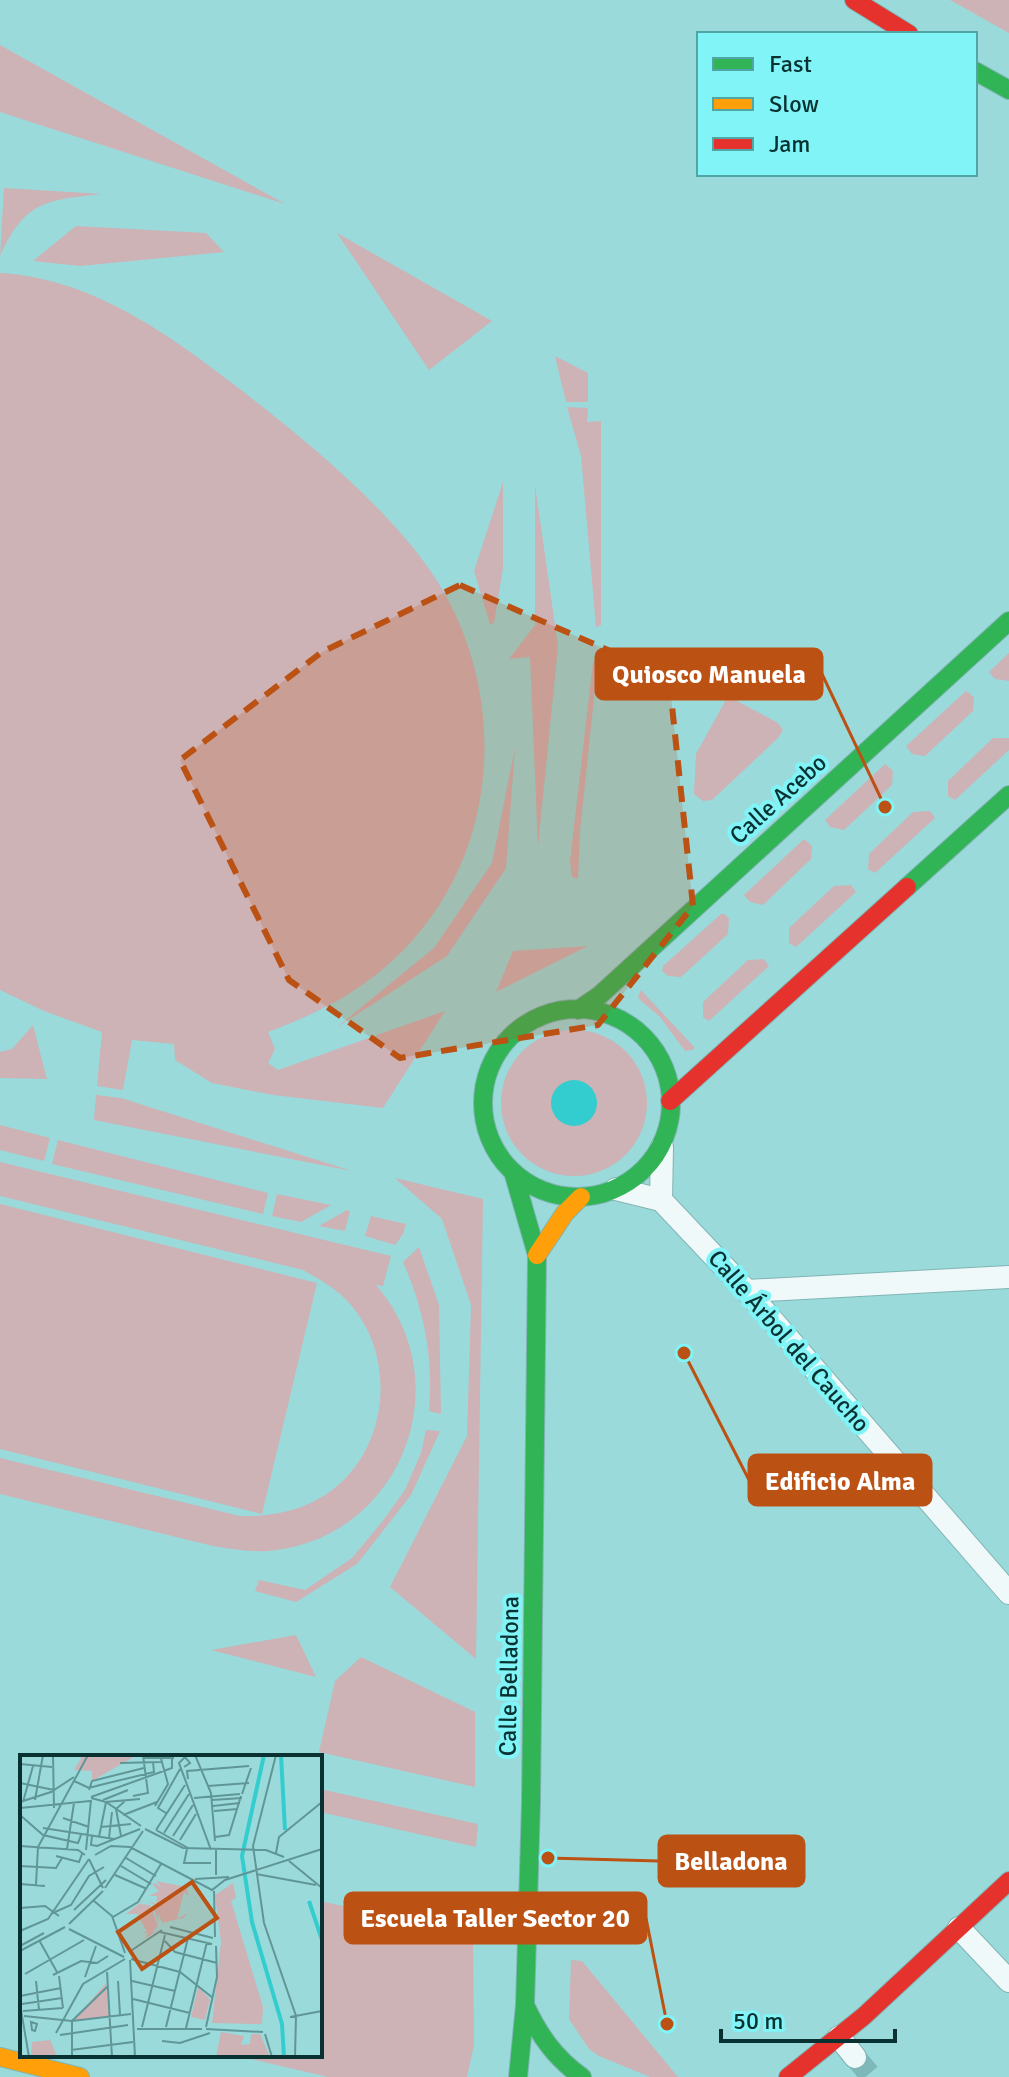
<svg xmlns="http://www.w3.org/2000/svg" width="1009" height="2077" font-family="Signika,sans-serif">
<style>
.green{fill:#cdb2b6}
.water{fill:#33cdcf}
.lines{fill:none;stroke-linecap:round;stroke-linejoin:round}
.street-tunnel{stroke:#7eb8b9;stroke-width:22;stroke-dasharray:22 11;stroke-linecap:butt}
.street-casing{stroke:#80b4b4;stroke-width:24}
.fast-casing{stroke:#80b4b4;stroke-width:20}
.slow-casing{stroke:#80b4b4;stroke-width:20}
.jam-casing{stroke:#80b4b4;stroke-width:20}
.street{stroke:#f0f9fa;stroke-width:22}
.fast{stroke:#30b455;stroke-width:18}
.slow{stroke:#ff9f0a;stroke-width:18}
.jam{stroke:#e5322d;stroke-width:18}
.marked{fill:#bb5113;fill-opacity:0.2;stroke:#bb5113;stroke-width:6;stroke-dasharray:16 10;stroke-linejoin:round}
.labels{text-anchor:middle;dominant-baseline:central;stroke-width:8;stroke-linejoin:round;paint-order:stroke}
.street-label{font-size:24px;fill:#093131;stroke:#80f4f6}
.inset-river{fill:none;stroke:#33cdcf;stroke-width:4}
.inset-road{fill:none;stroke:#619697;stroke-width:2}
.view{fill:#bb5113;fill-opacity:0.15;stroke:#bb5113;stroke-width:4}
.inset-edge{fill:none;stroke:#093131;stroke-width:4}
.leader{fill:none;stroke:#bb5113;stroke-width:3}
.callout-dot{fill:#bb5113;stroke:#80f4f6;stroke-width:3}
.callout{fill:#bb5113;stroke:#bb5113;stroke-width:3}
.callout-label{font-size:26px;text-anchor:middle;font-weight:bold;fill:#fff}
</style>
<rect width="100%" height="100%" fill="#9bdadb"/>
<path class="green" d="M950,0H1009V33Z
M0,45L285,204L0,112Z
M4,188L102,194C46,200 25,201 0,256Z
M76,226L206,233L224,252L80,266L33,261Z
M337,233L492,321L429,370Z
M0,273C92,278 170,335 241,390C307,441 400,517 442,589C511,707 497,865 393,960C357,994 314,1015 268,1032L275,1049L268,1063L278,1070L445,1011L383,1108L273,1095L212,1083L175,1060L174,1044L132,1040L123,1090L97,1086L102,1032L44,1011L0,990Z
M555,356L588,373V402H566Z
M567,407L588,408L587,422L601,421V625L596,627L581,456Z
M503,482V568L494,623L490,624L474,571Z
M535,485L558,646L538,846L530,657L509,659L535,625Z
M1009,653V681L995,679L989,672Z
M598,660L580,831L578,879L572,877L570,861L593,662Z
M966,691L974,697L973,711L925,756L912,754L906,746Z
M728,696L778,723L783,730L778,738L712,800L703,801L694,794L696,754Z
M993,738H1009V750L955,800L948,796V781Z
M515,748L506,868L447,956L336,1028L434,948L492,863Z
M885,764L893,771L892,785L844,830L830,827L825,820Z
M930,811L935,818L875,873L868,869L869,854L913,812Z
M804,839L812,846L811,859L763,905L750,902L744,895Z
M851,885L856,892L796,947L789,943V928L834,886Z
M721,914H725L729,919L728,934L681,977L668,976L662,971L663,966Z
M588,946L496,992L513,951Z
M764,959L769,966L709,1021L703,1017V1002L748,960Z
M641,990L695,1048L692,1050L685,1051L660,1017L640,1000L638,997Z
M33,1025L47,1079L0,1078V1052L12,1049Z
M501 1103a73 73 0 1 1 146 0a73 73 0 1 1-146 0Z
M96,1095L121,1098L352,1171L94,1120Z
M0,1125L50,1138L44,1161L0,1150Z
M58,1140L268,1193L263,1214L52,1164Z
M0,1162L391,1256L383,1286L376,1285C462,1384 400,1540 268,1551C249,1552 231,1549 213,1546L0,1494V1458L240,1516C271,1517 302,1511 328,1493C393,1448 399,1345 339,1293C328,1284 315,1277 303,1270L0,1196Z
M395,1178L483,1199L476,1659L390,1587L467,1436L471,1305L442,1219Z
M277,1194L331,1205L301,1222L272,1216Z
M0,1204L317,1283L262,1514L0,1449Z
M347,1210L350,1211L345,1231L319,1226Z
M371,1216L406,1224L403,1234L395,1245L365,1236Z
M419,1247L439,1305L441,1414L429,1411C433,1356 425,1313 403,1262Z
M426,1430L440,1431L411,1495L357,1564L296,1602L255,1591L259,1580L305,1590L352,1558L382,1522L405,1490L421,1453Z
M296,1635L316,1677L211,1650Z
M361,1657L475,1712V1787L319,1752L335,1681Z
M320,1789L478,1824L476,1847L320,1812Z
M320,1901L473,1935L474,2045L467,2077H328L233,2055H320Z
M571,1960L582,1961L678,2077H650L599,2056L589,2049L569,2019Z"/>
<path class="water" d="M551 1103a23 23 0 1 1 46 0a23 23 0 1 1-46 0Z"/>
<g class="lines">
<path class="street-tunnel" d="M855,2057L872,2077"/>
<g class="street-casing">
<path id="street" d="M616,1189L661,1200L662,1147
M661,1200L747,1291L1009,1593
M747,1291L1009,1277
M959,1928L1009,1981
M839,2037L855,2057"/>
</g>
<g class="fast-casing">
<path id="fast" d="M975,71L1009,90
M907,887L1009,795
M483 1103a94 94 0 1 1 188 0a94 94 0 1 1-188 0Z
M578,1010L600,995L1009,621
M514,1175L537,1255L531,1803L525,2005L518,2077
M525,2005C539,2035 555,2058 582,2077"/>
</g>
<g class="slow-casing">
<path id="slow" d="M537,1255L565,1213L581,1197
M0,2057L80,2077"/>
</g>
<g class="jam-casing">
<path id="jam" d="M854,0L909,34
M670,1101L907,887
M788,2077L864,2016L1009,1881"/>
</g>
<use href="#street" class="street"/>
<use href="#fast" class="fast"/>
<use href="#slow" class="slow"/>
<use href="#jam" class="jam"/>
</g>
<path class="marked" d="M460,585L669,677L693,906L598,1025L400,1058L289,980L180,760L322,652Z"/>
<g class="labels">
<g class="street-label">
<text transform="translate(778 799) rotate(-42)">Calle Acebo</text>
<text transform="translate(789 1341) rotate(49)">Calle Árbol del Caucho</text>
<text transform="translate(509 1676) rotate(-89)">Calle Belladona</text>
</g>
</g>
<g transform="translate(20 1755)">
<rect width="302" height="302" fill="#9bdadb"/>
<path d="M63,0L92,2L117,0L72,26V16L54,15ZM136,126L166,132L169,141L164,137L157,164L168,158L163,163L142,168L138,157L139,168L132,150L135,153L137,152L127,145L136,149L137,141H129L139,136L133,130L126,141L134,128L141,132ZM213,128L216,143L211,146L243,252L242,269L192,268L201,187L195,140ZM125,144L120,149L130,150L138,171L132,178L141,174L124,184L128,178H125L122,177H127L117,159H106ZM86,228L89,261L53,266ZM178,232L190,244L185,265L171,262ZM201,277L224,281L221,290L230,289L231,279H240L250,302H196ZM30,285L37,301L11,302L12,287Z" fill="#cdb2b6"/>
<path class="inset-river" d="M244,0L222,101L232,167L262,269L264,302M261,0L265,75M289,146L302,185"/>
<path class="inset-road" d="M33,0L34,53M175,0L191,38L195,86M256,0L233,91L244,168L276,261L275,302M123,3H154M100,8L141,7M0,9L32,12M164,12L170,8L165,2L159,8L191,95M168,24L167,16L229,11M54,26L69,33L80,30L134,17L133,7M0,28L34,35M188,31L229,28M69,35L72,26L124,13M222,39L231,13M113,41L128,38L123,0M71,42L152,13V0M71,43L86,47L121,71M174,43L220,39M15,45L23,0M83,45L108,35M192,45L222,43M0,47L31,37L54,22M3,47L13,11M135,51L148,29L140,0M193,51L220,48M0,53L70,46M194,56L218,54M146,58L138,53L160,14M0,60L23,80L58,88L61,80M103,60L137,47M43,63L69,72M81,72L111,69M23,73L94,84M125,74L163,93L246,95L264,102M136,75L165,30M136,75L168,93M144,78L169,39M72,81L71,90L77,91L120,74M101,81L96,54L105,46M153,81L173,50M79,82L86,47L120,44M195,82L209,80L221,41M89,83L92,57M160,85L176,59M0,91L58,95L65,100M47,94L54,48M167,94L164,108H191M66,95L71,45M196,95V120M256,98L259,82L302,47M75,100L91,91L110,92L192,135L205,125L302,94M36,101L59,107L62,99M106,103L136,121M69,104L83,133M269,106L302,133M0,111L36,113L42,103M101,111L131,129M236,119L296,130M95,120L127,134M175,124L209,122M0,129L25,131M16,130L18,92L68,0M85,133L123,76M194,136L195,182M74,146L92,161L105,198M0,153L25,151L39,161M54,155L86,125M35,157L51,150L69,121L84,112M93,162L118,147L141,109M49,169L83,136M150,172L193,183M49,174L104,202M0,176L28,164L69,104M140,177L192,189M19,185L37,217M145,186L155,197L197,208M0,191L24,178M0,196L45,172M109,197L142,175M111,204L160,217L193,243M110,205L115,302M87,217L92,302M5,219L64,185M33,220L61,206L77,208L88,201M39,221L43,253M65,222L76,191M16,226L19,255M98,226L100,260M112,226L155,236M0,241L41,233M113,244L170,258M0,249L9,302M2,249L42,243M3,256L43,253M4,261L52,266L111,259M270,262L302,256M11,267L17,269L15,276L12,275ZM122,272L145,180M146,272L168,183M186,272L197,222L196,191M166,273L187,187M117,274H182M186,274L243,277M36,278L63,229L105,204M245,279L252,302M40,280L108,270M142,286L160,288L190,278M51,295L113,287M52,302V266L88,231"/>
<path class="view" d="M172,127L197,163L122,214L98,177Z"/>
<rect width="302" height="302" class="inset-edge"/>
</g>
<path class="leader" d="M885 807L822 674M684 1353L749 1480M548 1858L659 1861M667 2024L646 1918"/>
<g class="callout-dot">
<circle cx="885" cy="807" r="8"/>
<circle cx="684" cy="1353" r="8"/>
<circle cx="548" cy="1858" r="8"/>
<circle cx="667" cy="2024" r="8"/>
</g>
<g class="callout">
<rect x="596" y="649" width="226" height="50" rx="8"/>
<rect x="749" y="1455" width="182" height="50" rx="8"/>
<rect x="659" y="1836" width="145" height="50" rx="8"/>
<rect x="345" y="1893" width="301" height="50" rx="8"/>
</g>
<g class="callout-label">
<text x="709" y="683">Quiosco Manuela</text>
<text x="840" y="1490">Edificio Alma</text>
<text x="731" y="1870">Belladona</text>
<text x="495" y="1927">Escuela Taller Sector 20</text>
</g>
<rect x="697" y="32" width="280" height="144" fill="#80f4f6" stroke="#50a6a7" stroke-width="2"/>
<rect x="713" y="58" width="40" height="12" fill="#30b455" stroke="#50a6a7" stroke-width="2"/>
<text x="769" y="72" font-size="24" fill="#093131">Fast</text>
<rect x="713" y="98" width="40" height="12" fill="#ff9f0a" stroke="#50a6a7" stroke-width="2"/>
<text x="769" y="112" font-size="24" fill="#093131">Slow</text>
<rect x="713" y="138" width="40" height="12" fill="#e5322d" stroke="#50a6a7" stroke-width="2"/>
<text x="769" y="152" font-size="24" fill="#093131">Jam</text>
<path d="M721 2029v12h174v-12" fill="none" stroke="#093131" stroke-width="4"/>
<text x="733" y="2029" font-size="24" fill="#093131" stroke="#80f4f6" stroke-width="6" paint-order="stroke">50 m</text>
</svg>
